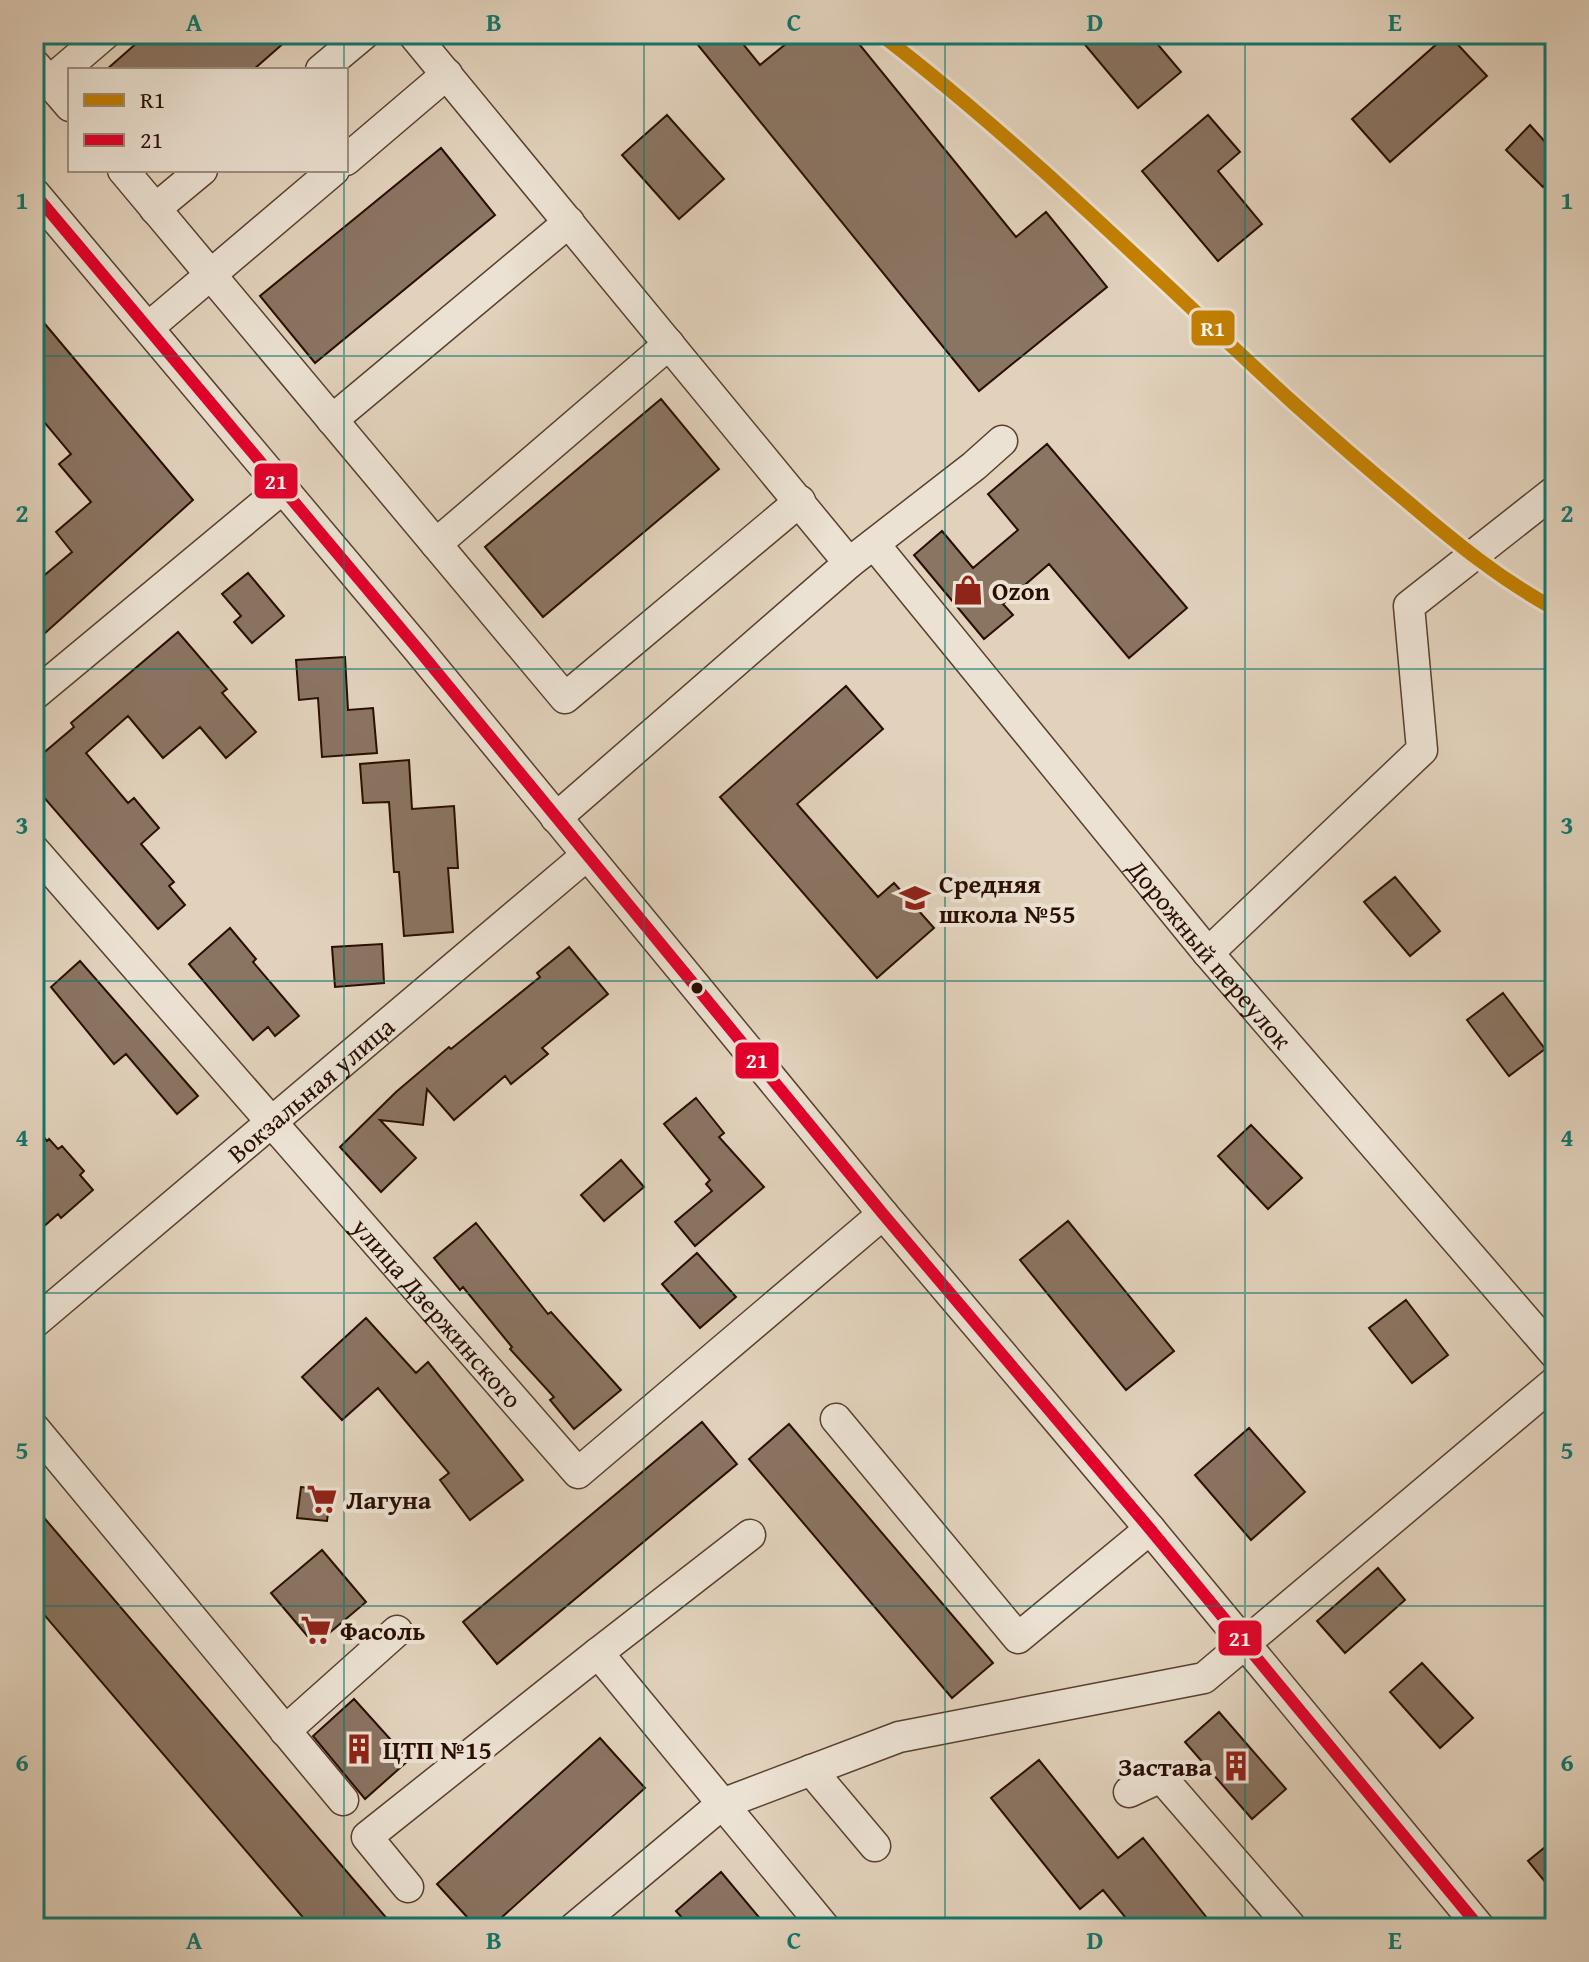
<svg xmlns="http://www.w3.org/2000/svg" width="1589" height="1962" font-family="'Gentium Book Plus',serif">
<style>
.building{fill:#8a7462;stroke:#2a0e00;stroke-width:2}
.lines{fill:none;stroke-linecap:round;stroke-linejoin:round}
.minor-casing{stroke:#583f2f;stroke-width:33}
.minor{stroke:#ece2d3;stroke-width:30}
.bus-1-casing{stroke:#ece2d3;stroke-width:18}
.bus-1{stroke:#e4002b;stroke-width:12}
.rail-1-casing{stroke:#ece2d3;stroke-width:20}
.rail-1{stroke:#c48000;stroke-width:14}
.grid{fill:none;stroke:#0f766e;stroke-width:2;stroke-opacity:0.55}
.bus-dot{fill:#2a0e00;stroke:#ece2d3;stroke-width:3}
.labels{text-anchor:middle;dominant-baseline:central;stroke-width:8;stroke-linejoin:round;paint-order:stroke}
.poi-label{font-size:26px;font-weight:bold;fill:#2a0e00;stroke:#ece2d3;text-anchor:start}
.street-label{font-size:26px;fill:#2a0e00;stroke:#ece2d3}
.line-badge{stroke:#ece2d3;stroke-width:3}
.badge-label{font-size:22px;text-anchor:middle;font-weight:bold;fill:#fff}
.neatline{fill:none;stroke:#0f766e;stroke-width:3}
.grid-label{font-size:26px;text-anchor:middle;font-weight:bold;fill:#0f766e}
</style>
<rect width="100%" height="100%" fill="#e2d2bc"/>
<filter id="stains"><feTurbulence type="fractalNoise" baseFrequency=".0025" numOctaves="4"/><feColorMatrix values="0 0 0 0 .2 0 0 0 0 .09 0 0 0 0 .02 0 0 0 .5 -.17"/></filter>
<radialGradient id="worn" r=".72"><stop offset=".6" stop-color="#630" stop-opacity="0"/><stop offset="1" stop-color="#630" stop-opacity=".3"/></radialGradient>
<path class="building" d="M147,34H294L253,70H106Z
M689,34H735L760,65L798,34H851L1016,237L1046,212L1107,287L979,391Z
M1076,34H1149L1181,72L1138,108Z
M1448,34L1487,76L1390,162L1352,119Z
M667,115L724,179L679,219L622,155Z
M1208,115L1240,152L1218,171L1262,224L1218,261L1142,171Z
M1530,125L1555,153V174L1543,187L1506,150Z
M441,148L495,215L315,363L260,296Z
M34,311L193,500L34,643V584L72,552L56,532L91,502L59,464L71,454L34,410Z
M661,399L719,469L543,617L485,547Z
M1047,444L1187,608L1129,658L1049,564L1003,604L1013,615L984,639L914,555L942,531L973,568L1018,530L988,494Z
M248,573L284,616L252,643L234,622L241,616L222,594Z
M178,632L227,689L222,693L256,732L226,758L200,727L163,758L128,716L86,753L128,803L134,798L159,828L141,844L174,882L169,886L185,905L158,929L34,786V761L74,727L71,723Z
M345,657L348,710L373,708L377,753L322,757L318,698L299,700L296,660Z
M846,686L883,729L797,804L878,897L894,883L934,928L877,978L720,797Z
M409,760L412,809L454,806L458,868H448L453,932L404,936L399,872H394L389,802L363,803L360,764Z
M1395,877L1440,931L1410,956L1364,902Z
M230,928L256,959L253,962L299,1016L275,1036L268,1027L253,1040L189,964Z
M382,944L384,983L335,987L332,947Z
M569,947L608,994L542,1048L548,1054L511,1084L505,1076L454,1120L427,1089L423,1125L380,1120L416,1158L381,1192L340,1147L396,1092L449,1047L451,1049L540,977L537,973Z
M80,961L198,1096L177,1114L126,1054L114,1064L51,987Z
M1503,993L1545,1049L1509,1076L1467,1020Z
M696,1098L724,1133L719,1137L764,1187L695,1246L675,1222L712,1191L706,1184L710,1180L664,1124Z
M1251,1125L1302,1178L1268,1209L1218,1156Z
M34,1126L47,1141L49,1139L58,1149L62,1146L84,1171L80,1175L93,1190L61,1218L58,1214L34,1235Z
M621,1160L644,1187L604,1221L581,1195Z
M1068,1221L1174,1351L1126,1390L1020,1260Z
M476,1223L548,1314L551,1312L621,1390L574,1429L550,1400L554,1397L510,1349L512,1347L463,1287L460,1290L434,1258Z
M697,1253L736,1297L700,1328L662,1284Z
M1406,1300L1448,1355L1412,1383L1369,1328Z
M366,1318L416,1373L428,1362L523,1480L470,1520L440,1480L449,1473L378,1388L342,1420L302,1377Z
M702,1422L737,1464L497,1664L463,1622Z
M789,1424L993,1663L952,1698L749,1459Z
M1249,1428L1305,1492L1251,1540L1195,1475Z
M301,1487L331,1491L327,1521L297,1518Z
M34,1506L395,1928H312L34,1603Z
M322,1550L366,1602L315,1645L271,1593Z
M1378,1568L1405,1600L1345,1653L1317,1621Z
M1422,1663L1473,1718L1440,1748L1390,1692Z
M354,1699L409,1760L365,1799L313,1736Z
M1219,1712L1286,1789L1252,1819L1185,1742Z
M600,1738L645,1788L490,1928H477L437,1884Z
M1039,1760L1118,1858L1143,1838L1215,1928H1134L1103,1890L1080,1909L991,1798Z
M1555,1839V1894L1528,1861Z
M721,1872L768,1928H691L676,1911Z"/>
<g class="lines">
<g class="minor-casing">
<g id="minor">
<path d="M413,34L849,563"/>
<path d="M34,64L70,106"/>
<path d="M321,70L364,34"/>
<path d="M49,82L105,34"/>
<path d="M346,160L447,74"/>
<path d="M123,170L565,698L800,501"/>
<path d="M34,193L417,648L883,1214L1150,1529L1480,1928"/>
<path d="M155,209L202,170"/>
<path d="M149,327L334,170"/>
<path d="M332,420L569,222"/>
<path d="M436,544L669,344"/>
<path id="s1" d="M874,544L1208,953L1555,1354"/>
<path d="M34,695L283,488"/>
<path d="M556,818L849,563L974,466L1002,441"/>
<path id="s2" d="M34,850L578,1473L883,1214"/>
<path d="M1208,953L1422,750L1409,606L1555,491"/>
<path id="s3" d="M34,1323L587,855"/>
<path d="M836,1419L1018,1638L1150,1529"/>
<path d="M34,1428L343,1800"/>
<path d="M750,1535L598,1653L825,1928"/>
<path d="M285,1731L397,1631"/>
<path d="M811,1770L875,1846"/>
<path d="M1129,1792L1161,1777L1292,1928"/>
<path d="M408,1887L367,1837L598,1653"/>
<path d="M574,1928L722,1804L899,1737L1204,1678L1555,1382"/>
</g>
</g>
<use href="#minor" class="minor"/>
<g class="bus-1-casing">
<path id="bus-1" d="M34,193L417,648L883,1214L1150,1529L1480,1928"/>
</g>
<use href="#bus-1" class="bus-1"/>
<g class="rail-1-casing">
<path id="rail-1" d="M880,34C1025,145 1155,276 1290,400C1329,435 1368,469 1409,503C1455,542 1501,580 1555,609"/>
</g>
<use href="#rail-1" class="rail-1"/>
</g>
<path class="grid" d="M344,34V70M644,34V1928M945,34V1928M1245,34V1928M344,170V1928M34,356H1555M34,669H1555M34,981H1555M34,1293H1555M34,1606H1555"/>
<defs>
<g id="shop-bare" transform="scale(2.4)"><path d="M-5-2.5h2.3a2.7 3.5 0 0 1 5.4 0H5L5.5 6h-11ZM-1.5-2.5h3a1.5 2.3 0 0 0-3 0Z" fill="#8f2418" stroke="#ece2d3" stroke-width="2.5" paint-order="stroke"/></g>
<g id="school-bare" transform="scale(2.4)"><path d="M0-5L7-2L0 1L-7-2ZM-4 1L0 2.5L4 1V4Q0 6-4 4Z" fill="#8f2418" stroke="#ece2d3" stroke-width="2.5" paint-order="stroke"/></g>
<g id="supermarket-bare" transform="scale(2.4)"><path d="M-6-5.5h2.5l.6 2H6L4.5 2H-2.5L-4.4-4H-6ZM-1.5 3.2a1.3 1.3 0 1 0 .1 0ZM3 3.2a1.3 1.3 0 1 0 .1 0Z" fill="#8f2418" stroke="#ece2d3" stroke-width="2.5" paint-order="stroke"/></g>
<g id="building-bare" transform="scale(2.4)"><path d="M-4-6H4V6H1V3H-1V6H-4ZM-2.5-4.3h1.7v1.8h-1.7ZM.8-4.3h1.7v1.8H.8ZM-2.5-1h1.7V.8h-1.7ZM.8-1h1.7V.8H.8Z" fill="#8f2418" stroke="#ece2d3" stroke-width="2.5" paint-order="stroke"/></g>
</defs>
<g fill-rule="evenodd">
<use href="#shop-bare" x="968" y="590"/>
<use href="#school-bare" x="915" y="898"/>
<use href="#supermarket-bare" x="322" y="1499"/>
<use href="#supermarket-bare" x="316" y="1630"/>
<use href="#building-bare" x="359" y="1749"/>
<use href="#building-bare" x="1236" y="1766"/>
</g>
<circle class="bus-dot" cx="697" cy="988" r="7"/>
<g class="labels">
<g class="poi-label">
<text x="992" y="590">Ozon</text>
<text x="939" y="883">Средняя<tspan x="939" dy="30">школа №55</tspan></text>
<text x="346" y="1499">Лагуна</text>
<text x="340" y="1630">Фасоль</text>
<text x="383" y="1749">ЦТП №15</text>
<text x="1212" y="1766" text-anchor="end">Застава</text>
</g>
<g class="street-label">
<text stroke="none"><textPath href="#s1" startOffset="530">Дорожный переулок</textPath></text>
<text stroke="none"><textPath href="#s3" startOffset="362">Вокзальная улица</textPath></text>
<text stroke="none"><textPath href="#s2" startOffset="614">улица Дзержинского</textPath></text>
</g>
</g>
<g class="line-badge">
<rect x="1190" y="309" width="46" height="38" rx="8" fill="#c48000"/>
<rect x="253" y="462" width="46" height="38" rx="8" fill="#e4002b"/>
<rect x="734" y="1041" width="46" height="39" rx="8" fill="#e4002b"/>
<rect x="1217" y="1619" width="46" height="38" rx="8" fill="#e4002b"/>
</g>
<g class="badge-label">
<text x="1213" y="336">R1</text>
<text x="276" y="489">21</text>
<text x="757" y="1068">21</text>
<text x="1240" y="1646">21</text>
</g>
<rect width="1589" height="1962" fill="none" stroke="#e2d2bc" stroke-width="88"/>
<rect x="68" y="68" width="280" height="104" fill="#ece2d3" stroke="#9e8d7f" stroke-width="2"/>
<rect x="84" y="94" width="40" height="12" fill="#c48000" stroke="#9e8d7f" stroke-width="2"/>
<text x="140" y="108" font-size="24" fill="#2a0e00">R1</text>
<rect x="84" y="134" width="40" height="12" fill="#e4002b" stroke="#9e8d7f" stroke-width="2"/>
<text x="140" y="148" font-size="24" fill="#2a0e00">21</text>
<rect x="44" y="44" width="1501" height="1874" class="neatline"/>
<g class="grid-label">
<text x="194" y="31">A</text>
<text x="494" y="31">B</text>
<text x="794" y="31">C</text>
<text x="1095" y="31">D</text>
<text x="1395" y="31">E</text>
<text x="22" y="209">1</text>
<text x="1567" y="209">1</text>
<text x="22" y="522">2</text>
<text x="1567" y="522">2</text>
<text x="22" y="834">3</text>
<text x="1567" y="834">3</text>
<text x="22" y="1146">4</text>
<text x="1567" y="1146">4</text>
<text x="22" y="1459">5</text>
<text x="1567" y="1459">5</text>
<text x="22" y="1771">6</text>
<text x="1567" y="1771">6</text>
<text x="194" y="1949">A</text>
<text x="494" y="1949">B</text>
<text x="794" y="1949">C</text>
<text x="1095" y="1949">D</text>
<text x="1395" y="1949">E</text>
</g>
<rect width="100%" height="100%" filter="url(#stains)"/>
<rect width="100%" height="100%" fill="url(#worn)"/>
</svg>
